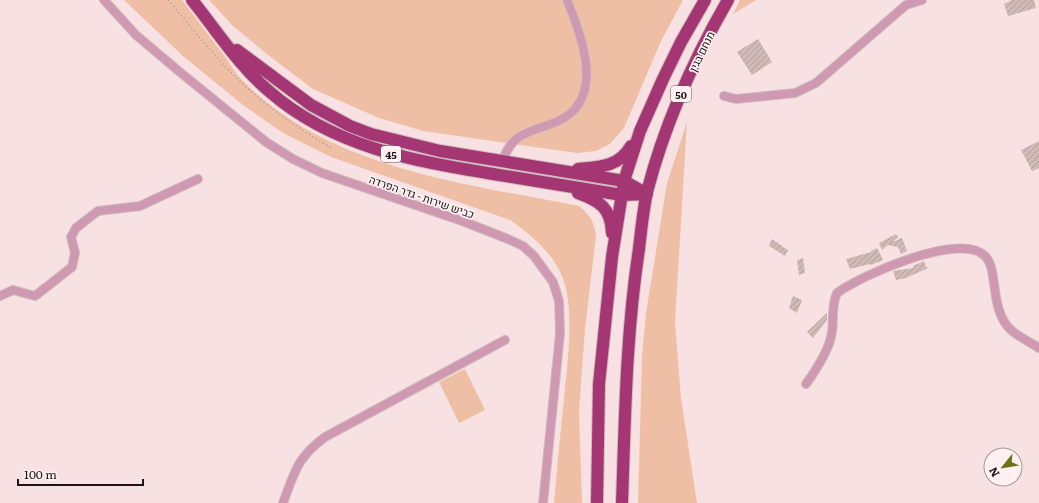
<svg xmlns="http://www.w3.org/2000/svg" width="1039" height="503" font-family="Literata,Heebo,serif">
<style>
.grass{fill:#efbfa5}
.building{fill:url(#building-hatch)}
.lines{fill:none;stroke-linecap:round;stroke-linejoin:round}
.minor-casing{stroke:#d0bcbe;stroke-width:10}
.highway-casing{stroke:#d0bcbe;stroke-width:14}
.path{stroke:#a39294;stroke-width:1.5;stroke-dasharray:1 3;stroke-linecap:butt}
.minor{stroke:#ce99b1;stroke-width:8}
.highway{stroke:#a43673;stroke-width:12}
.labels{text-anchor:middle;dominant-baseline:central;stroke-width:3.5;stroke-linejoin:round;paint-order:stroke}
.shield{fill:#fff0f2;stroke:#5f5557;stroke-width:1}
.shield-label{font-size:10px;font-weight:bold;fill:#1b1314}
.street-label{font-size:11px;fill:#1b1314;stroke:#fff0f2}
</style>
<defs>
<pattern id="building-hatch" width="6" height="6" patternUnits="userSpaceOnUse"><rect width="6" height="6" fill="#d0bab6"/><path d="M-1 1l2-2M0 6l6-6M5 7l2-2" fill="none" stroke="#b29f9c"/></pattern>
</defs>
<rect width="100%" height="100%" fill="#f8e1e3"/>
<path class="grass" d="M124,0H182C197,19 211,39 226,58C231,66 237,75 244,82C332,169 463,183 579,206C590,215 594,221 596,236L585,329L579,411L582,503H554C557,469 560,434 564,400C567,365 576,306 561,274C550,250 531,235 510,220L331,157L283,133L243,105L184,57Z
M209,0H683L661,41L624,128L610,144L596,151L577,153L423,131L379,118L313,89L268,55L233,26Z
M740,0H756L733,14Z
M687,122L675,322L681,398L697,503H638L642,356L646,313L667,183Z
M465,369L485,410L459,423L439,382Z"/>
<path class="building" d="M1012,0H1034L1036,8L1008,16L1004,4Z
M758,39L772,62L752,75L737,52Z
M1039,141V168L1032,171L1021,150Z
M896,234L898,237L892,242L902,238L907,251L901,254L898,247L888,245L882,250L879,243Z
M772,239L788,250L785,256L769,246Z
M877,248L883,260L871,265L870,264L850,269L846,259L871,252V251Z
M803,258L805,273L799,275L797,260Z
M924,261L926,267L928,268L906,278L896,280L893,271L913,268V266Z
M793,296L802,300L797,313L789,308Z
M827,313V320L813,338L807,332Z"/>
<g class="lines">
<g class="minor-casing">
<path id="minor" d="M104,0L136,35L181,73L266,142L293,159L322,173L462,221L508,239L523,246L534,256L553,282L559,301L560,333L543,503
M724,96L736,99L795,93L816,83L906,5L922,0
M503,161C511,132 532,132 556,122C607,101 582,38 567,0
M0,296L13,290L35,296L72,267L75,253L71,237L76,228L98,211L140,206L198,179
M806,384C816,370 830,349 832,332C834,318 831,307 837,293C862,275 960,231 985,256C999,270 989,310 1011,330C1019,337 1030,342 1039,348
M283,503C295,471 297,458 325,437L505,340"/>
</g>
<g class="highway-casing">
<path id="highway" d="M192,0C217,31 239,66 270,92C333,147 414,161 493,174C536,181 579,188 622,195L647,194
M237,50L311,105L350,126L371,134L440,151L624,181L647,194
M578,169C600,167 619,167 631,146
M578,193C600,201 611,208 612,233
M597,503L599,384L612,257L624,181L640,131L663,79L681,42L705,0
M622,503C625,418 626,334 639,249C641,231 643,211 647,192C664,126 694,59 728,0"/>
</g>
<path class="path" d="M168,0C193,29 216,59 243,84C270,109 300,130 332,148"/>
<use href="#minor" class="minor"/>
<use href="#highway" class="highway"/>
</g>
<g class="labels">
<g class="shield">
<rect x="671" y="86" width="20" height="16" rx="3"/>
<rect x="381" y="146" width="20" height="16" rx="3"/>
</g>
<g class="shield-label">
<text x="681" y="94">50</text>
<text x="391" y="154">45</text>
</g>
<g class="street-label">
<text transform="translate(701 51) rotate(-64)">מנחם בגין</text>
<text transform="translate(422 196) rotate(19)">כביש שירות - גדר הפרדה</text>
</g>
</g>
<g transform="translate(1003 467) rotate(240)"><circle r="19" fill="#fff0f2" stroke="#a49899"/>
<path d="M0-3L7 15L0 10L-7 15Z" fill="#6e7116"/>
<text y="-6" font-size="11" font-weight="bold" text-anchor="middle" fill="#1b1314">N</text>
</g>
<path d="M18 479v6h125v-6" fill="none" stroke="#1b1314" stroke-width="2"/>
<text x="24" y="479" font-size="12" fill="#1b1314" stroke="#fff0f2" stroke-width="3" paint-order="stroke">100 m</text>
</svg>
